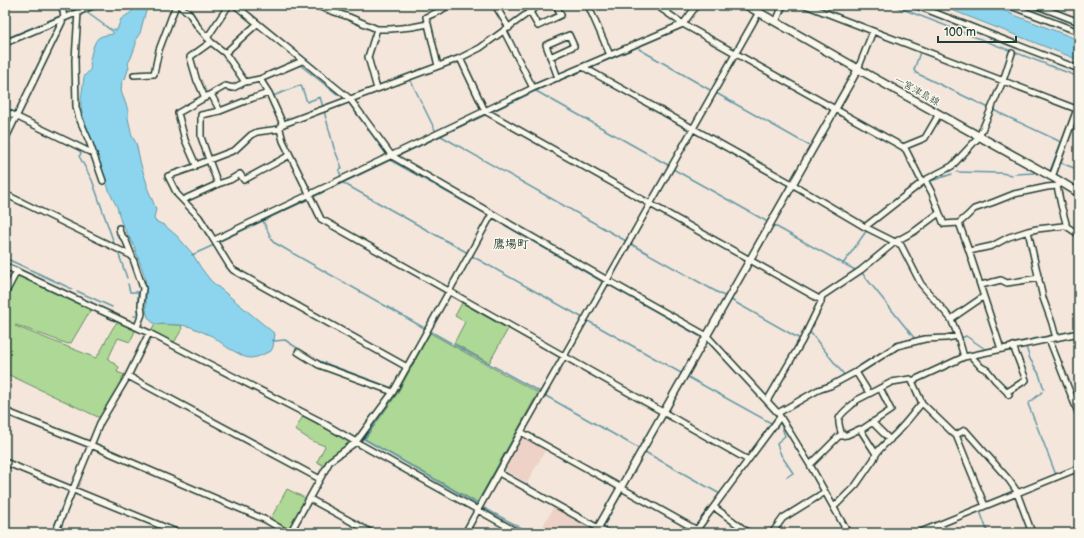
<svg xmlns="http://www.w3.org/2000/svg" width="1084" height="538" font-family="'Balsamiq Sans','Klee One',sans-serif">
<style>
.built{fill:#eed2c8}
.green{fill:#aed896;stroke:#668a65}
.water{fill:#8dd5ee;stroke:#6198a4}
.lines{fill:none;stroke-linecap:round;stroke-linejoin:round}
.stream{stroke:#6198a4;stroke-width:1.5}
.minor-casing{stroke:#1f3d34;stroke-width:8}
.tertiary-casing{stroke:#1f3d34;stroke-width:9}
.secondary-casing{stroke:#1f3d34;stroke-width:10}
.minor{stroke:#fbf7ec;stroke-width:5}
.tertiary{stroke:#fbf7ec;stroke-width:6}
.secondary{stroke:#fbf7ec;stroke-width:7}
.labels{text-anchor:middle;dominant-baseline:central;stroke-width:3;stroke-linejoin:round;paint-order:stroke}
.street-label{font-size:10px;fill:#1f3d34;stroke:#fbf7ec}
.quarter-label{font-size:12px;font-weight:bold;fill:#1f3d34;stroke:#fbf7ec}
</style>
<rect width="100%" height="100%" fill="#f5e6dc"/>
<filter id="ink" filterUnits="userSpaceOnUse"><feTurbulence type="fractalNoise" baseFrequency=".025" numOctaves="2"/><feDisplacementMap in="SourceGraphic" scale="8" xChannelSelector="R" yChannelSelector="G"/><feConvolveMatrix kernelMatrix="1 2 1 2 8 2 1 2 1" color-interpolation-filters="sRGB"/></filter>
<g filter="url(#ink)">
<path class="built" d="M525,437L546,449L527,483L506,471L504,467L521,438Z
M554,506L591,527L592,529L593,530L592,532L593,533H539Z"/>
<path class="green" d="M19,274L91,309L71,343L68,344L16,325L15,326L96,358C105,346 108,333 118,321L136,329L130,342L118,338L108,359L119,367L117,372L127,376L100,418L5,373V298L17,275Z
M462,303L508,329L489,363L454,343L465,322L455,316Z
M155,324L181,325L182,329L175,341L173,342L151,332Z
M430,333L538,393L478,501L476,502L365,439L397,394Z
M303,416L348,441V445L331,456L325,466L317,462L325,446L312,441L295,430Z
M287,489L307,499L290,528L287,530L270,520Z"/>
<path class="water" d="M139,5H149L145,14L140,33L136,39V44L131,58L128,63L129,67L125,79L122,81L121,91L128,110V118L132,136L136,143L141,165L147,184V187L156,209L154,218L155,221L164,225L177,236L192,253L201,268L211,281L275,334L273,347L271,351L257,357L250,358L245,357L228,348L212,336L191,327L181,325L155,324L151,321L148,317L146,310V286L145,277L134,246L121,222L117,207L110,193L83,116L81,108V100L84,77C85,74 88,73 90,70C91,67 90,63 90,60C91,55 94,39 100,37C103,35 109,35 113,34V32L106,27L114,30H117L121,19L130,13Z
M939,5H989L1007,12V11H1009V13L1079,40V60Z"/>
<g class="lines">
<path class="stream" d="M661,5L683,20
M892,5L1079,77
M1029,5L1034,7
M86,12L107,27
M67,13L79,8
M686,23L716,40
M508,33L521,60
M5,39L60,16
M728,47L734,48
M639,49L710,90
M740,51L741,53L761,65
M920,52L914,70L916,73L989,108
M300,65L337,94
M589,68L684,27
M587,72L687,129
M410,79L436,132
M788,86L830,109
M536,91L668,165
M716,93L810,146
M273,96L301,85L307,102L320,97L323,107
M348,102L387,155
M1074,106L1079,91
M993,110L1061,142
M324,111L334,148L342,168L339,170L341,177
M491,112L550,84L583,71
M695,133L725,150
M441,136L626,241
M79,149L81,154L79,156L92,180L115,246
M730,153L787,185
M398,156L487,114
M1059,162L1079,170
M673,169L766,221
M1050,171L1073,112L1072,110
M957,172L1001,173L1012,175
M1015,174L1034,173
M928,182L952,174
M343,183L468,253
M436,186L488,215
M793,189V188L808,197
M627,194L644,204L645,206
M910,195L925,184
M315,196L390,160L433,184
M494,219L601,281L602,283
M263,221L273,242L426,329
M773,225L857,271
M871,226L882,217
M218,242L309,199L310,200
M631,244L724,296
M118,252L127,278
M192,255L214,245
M472,256L583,318
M5,258L72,289
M843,264L867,230
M862,273L915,339
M128,284L130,292H138V303L137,316H134
M607,286L609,285L701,337
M77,291L112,307
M731,300L800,339
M588,321L681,373
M810,332L845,376
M711,335L729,302
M961,338L966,336L985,349
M272,340L274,341L285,340L314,359L392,388
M453,344L540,392L498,467
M1026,347L1030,359L1039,374L1044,389
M566,360L589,373
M410,367L430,331L451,343
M408,370L396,393L364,439L476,503L478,502L488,485
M688,377L771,423
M546,396L638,448
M668,412L707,341L777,416L747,457
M780,422L785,436L778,442L777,444L781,455L793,473L787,477
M1040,434L1028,404L1042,392
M959,436L974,473
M1041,436L1056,475
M645,452L720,494
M5,465L69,491L51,533
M504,470V472L595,523
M625,487L665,416
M73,493L125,514
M484,508L531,533
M980,511L988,533
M673,519L693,531L691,533
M695,527L745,460
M613,533L603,527L623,491L624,492"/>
<g class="minor-casing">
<path id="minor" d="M178,5L189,13L198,27L211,42L225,53L245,82L260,79L269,93L282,122L280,129L283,141L290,155
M235,5L350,99L392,156L607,280L707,336L778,413L810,465L848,533
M314,5L349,17L377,29H390L412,27L428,24L426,17L440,11L449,5
M495,5L509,28
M588,5L610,55
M656,5L683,24L903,147L906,150L922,182
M805,5L1079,110
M915,5L1079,69
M1008,5L1079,32
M1035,5L1079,22
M78,12L75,60L76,107L79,118L89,141L103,181
M530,12L538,26L561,15L556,5
M776,22L783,5
M428,24L438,66
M377,29L368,57L377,89
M504,31L533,88
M207,38L229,5
M5,43L95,5
M225,53L257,24
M550,57L574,46L569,35L546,45L558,78
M460,58L485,111L821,300
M583,67L792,184L865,227L901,245L921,284L951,319L958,336L964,357
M858,69L873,31
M134,75L154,74L159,50L176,5
M260,79L302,61
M245,82L233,88L225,86L211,94L220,111L253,98L269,93
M205,98L198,82L197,81L190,57L211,42
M5,111L94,154
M281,125L460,58L480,48L539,5
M280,129L257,132L251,135L235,150L196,165L194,167L168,176L177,194L199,217L210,234L229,265L233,270L407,367
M5,140L64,18L62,5
M903,147L925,138L939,114
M196,165L185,140L178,113L211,94
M1052,177L1077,109
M925,180L932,193L943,222L944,224L959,223L969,251L992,246L1009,237L1028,231L1037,229L1063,226H1066L1075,232L1079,231
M1060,183L1057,186L1061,205L1066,223V226
M218,184L230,180L240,174L244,180L290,155L321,219L748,460
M5,194L132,256
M184,201L187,198L218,184L209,160L201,137V115L220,111
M959,223L967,216L974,209L994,202L1014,194L1047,187L1057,186
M865,227L925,180L952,166L979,137L1003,81L1012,53
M119,228L120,233L126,241L132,256L143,288L141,305L142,314L137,327
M1028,231L1043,298L1052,323L1056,338
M214,240L533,88L683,24L697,5
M969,251L1001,349
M5,266L149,333L318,420L356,442L519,533
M981,285L1001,280L1007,283L1039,278
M5,294L17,271
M951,319L983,297
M1049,339L1079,415
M298,352L319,365L393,392
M971,356L981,367L987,370L995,380L1007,392L1009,395
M856,372L869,393
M128,376L320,479
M1007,392L1026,380L1013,346
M767,401L802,341L821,302V300L822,296L861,270L895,242L915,231L939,213
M5,411L91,445L266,520L288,533
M778,413L818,390L830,386L856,372L897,346L925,339L946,338L958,336
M872,422L890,440
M861,430L891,410L880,388
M521,432L697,530
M956,435L985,506
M842,436C841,431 838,424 839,419C840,413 852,406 857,400L892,382L910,379L912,381
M5,462L179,533
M810,465L839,436L847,435L860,429L876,454
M499,473L607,533
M1017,493L1032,533
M1018,493L1009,480L965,430L956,435L954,434L922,403L912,381L964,357L1079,333
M310,499L372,533
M714,507L749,533
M834,507L856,485L874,459C877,448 892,439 899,430C907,422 914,412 922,403
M941,524L944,533
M695,532L780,417
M55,533L100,423L128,376L149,333
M290,533L330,461L356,442L393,392L492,214
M465,533L521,432L759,12
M772,533L783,518L825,492
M918,533L1079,468"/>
</g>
<g class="tertiary-casing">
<path id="tertiary" d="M595,533L858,69"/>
</g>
<g class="secondary-casing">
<path id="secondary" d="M746,5L858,69L1056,179L1079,193"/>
</g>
<use href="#minor" class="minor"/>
<use href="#tertiary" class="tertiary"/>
<use href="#secondary" class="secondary"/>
</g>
</g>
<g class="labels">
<g class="street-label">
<text transform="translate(917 91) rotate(29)">一宮津島線</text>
</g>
<g class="quarter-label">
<text x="511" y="244">鷹場町</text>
</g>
</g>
<rect width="1084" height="538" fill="none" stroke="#fbf7ec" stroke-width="20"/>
<rect x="10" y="10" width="1064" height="518" fill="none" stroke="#1f3d34" stroke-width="1.5" filter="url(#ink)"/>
<path d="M938 36v6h78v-6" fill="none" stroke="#1f3d34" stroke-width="2"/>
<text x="944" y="36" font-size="12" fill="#1f3d34" stroke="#fbf7ec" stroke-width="3" paint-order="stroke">100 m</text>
</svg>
